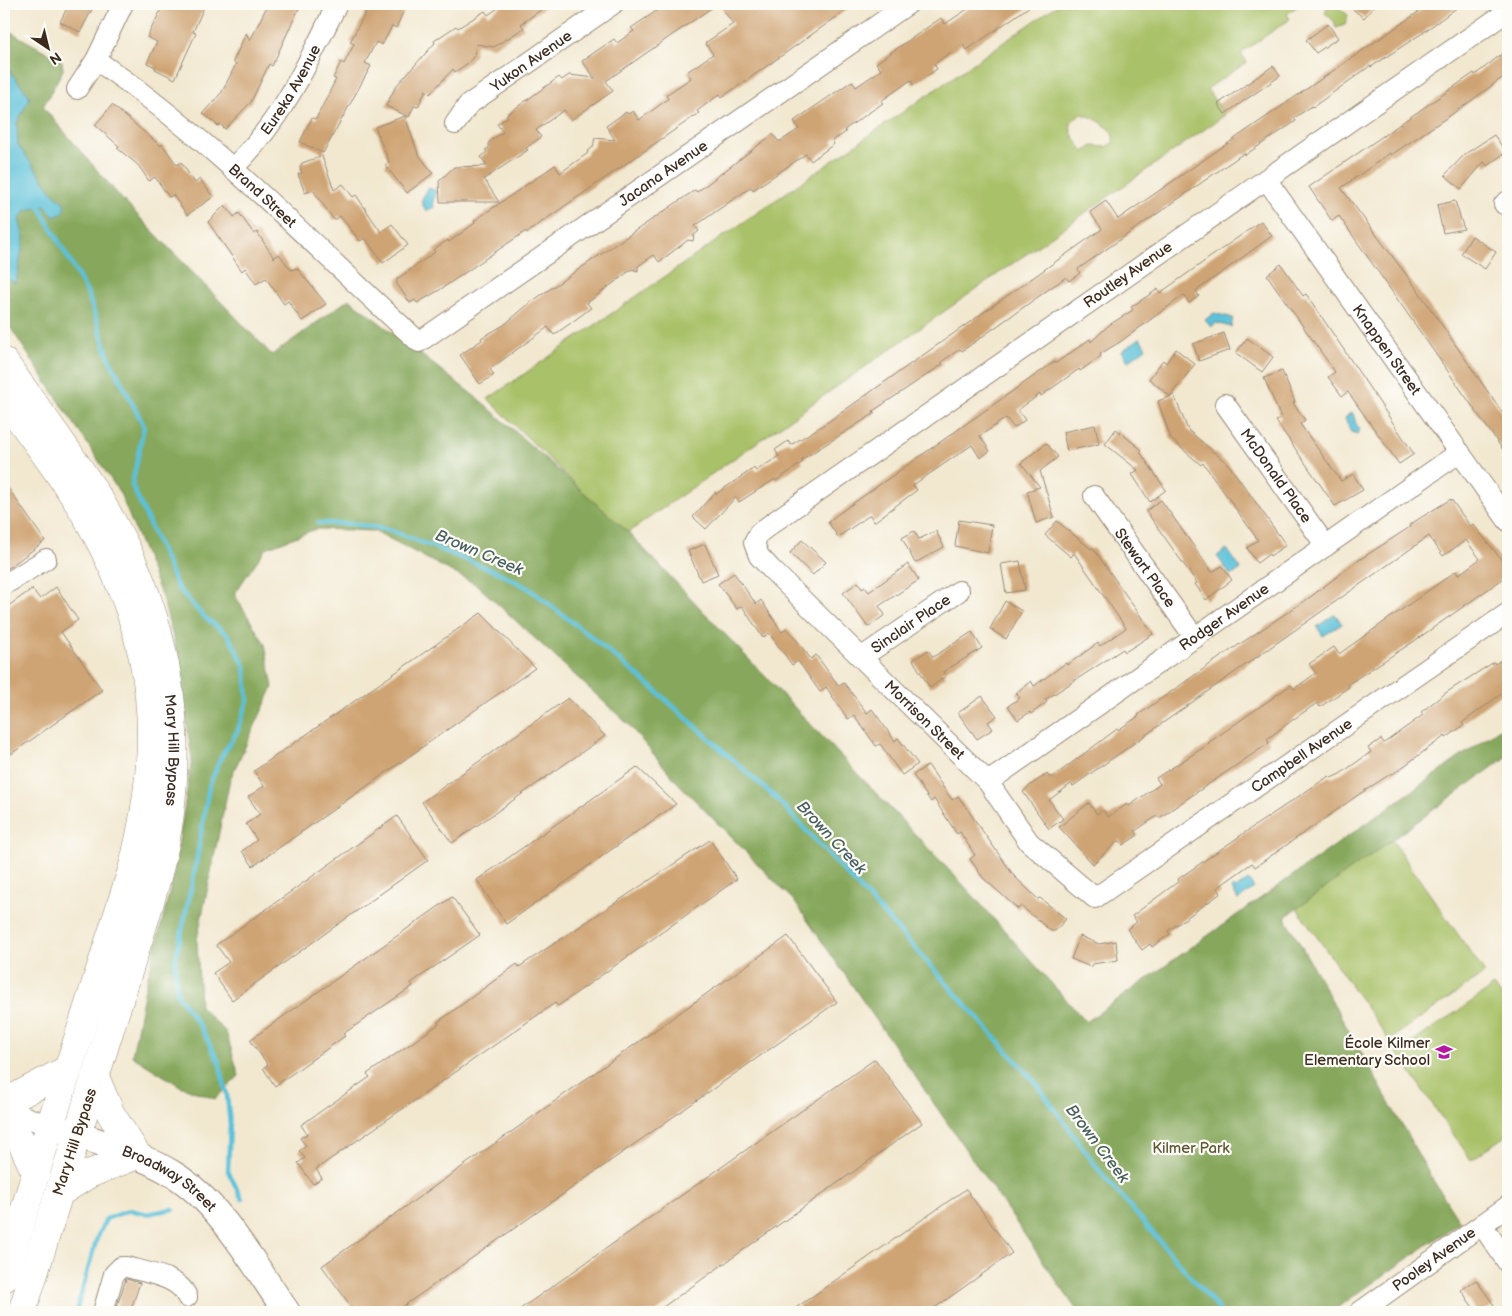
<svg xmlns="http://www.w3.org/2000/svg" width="1512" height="1316" font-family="'Balsamiq Sans',sans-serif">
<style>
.green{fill:#a9c167;stroke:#727642;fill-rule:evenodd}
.forest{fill:#86a75c;stroke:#60683d}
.water{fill:#5bc1d9;stroke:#4b767c}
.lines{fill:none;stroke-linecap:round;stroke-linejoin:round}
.stream{stroke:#5bc1d9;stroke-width:4.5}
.building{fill:#cfa475}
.minor-casing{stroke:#968977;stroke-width:22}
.major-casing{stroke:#968977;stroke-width:28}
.highway-casing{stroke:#968977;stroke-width:29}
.minor{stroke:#fff;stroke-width:20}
.major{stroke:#fff;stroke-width:26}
.highway{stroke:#fff;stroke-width:28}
.labels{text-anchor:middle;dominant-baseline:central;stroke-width:4.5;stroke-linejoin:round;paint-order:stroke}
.street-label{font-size:15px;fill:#3b2a1e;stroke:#fdfcf7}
.poi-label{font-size:15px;fill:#3b2a1e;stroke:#fdfcf7;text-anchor:end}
.park-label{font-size:15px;fill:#5c5734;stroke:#fdfcf7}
.water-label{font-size:16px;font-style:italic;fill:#465f5f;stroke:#fdfcf7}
</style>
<rect width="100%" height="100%" fill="#fdfcf7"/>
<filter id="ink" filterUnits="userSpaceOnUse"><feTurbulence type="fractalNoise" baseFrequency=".02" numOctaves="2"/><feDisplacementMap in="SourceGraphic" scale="10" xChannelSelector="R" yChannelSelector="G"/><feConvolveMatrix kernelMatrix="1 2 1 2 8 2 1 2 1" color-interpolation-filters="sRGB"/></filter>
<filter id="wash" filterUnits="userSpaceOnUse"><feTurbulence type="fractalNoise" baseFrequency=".0096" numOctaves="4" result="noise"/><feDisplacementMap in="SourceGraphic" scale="20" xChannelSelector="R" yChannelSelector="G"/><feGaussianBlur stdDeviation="1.12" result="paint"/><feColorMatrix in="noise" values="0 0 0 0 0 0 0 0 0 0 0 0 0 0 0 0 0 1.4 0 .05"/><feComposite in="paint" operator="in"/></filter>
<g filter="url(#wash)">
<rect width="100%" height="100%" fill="#f2e8d0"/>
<path class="green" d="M1059,4H1300L1287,14L1290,19L1241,53L1247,62L1207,89L1225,115L626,534L488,399ZM1081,114C1093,116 1117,129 1113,143L1106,147L1092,146L1084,152C1074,138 1061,125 1081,114Z
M1328,4H1334L1348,15L1345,25L1336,28L1334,21L1325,13Z
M1385,830L1485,973L1389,1040L1289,897Z
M1494,986L1508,1006V1134L1471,1160L1397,1053Z"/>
<path class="forest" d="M4,28L62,61L63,70L43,107L121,198L272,355L349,299L482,402L628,532L968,890L1086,1022L1508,723V756L1285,917L1431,1177L1460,1222L1331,1312H1078L794,901L677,782L629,725L477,585L375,531L316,529L266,548L234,594L265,644L273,687L230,779L197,940L200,1006L226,1032L239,1076L215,1099L180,1086L132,1056L145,988L173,878L192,759L175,644L162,597L120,493L4,318Z"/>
<path class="water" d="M4,68H7L30,97L17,123L18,145L53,193L65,204L63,213L54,217L46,206L26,210L19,219L24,238L16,283L6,278L4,273Z
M428,188L435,190L436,194L433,201L434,207L426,211L421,201Z
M1214,313L1233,318L1231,327L1216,323L1211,327L1205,320Z
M1140,338L1146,348L1128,361L1122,351Z
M1350,413H1353L1356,424L1360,428L1357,434L1350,431L1345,418Z
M1227,549L1241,569L1231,576L1217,556Z
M1335,614L1342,624L1323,636L1317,627Z
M1248,880L1254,888L1238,900L1232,889L1234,887L1236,889Z"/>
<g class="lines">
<path class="stream" d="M37,202L88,294L109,358L144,426L132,485L178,588L202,615L228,635L245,666L248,700L238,730L221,757L209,786L194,875L175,962L177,994L201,1028L219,1062L227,1095L230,1125L228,1171L242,1199
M318,523L354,524L390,530L500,573L528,588L584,631L654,689L777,799L912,945L1035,1082L1102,1174L1221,1312
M76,1312L97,1238L106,1219L130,1210L147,1214L173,1209"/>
</g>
<g id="blocks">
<path class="building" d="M69,4H95L80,32L60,22Z
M164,4H196L204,7L193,32L196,33L175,79L155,69L156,67L147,63L157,42L147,37Z
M268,4H301L272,66L269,64L251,102L225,129L220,124L218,126L203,113L222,92L236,64L233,62L246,33L250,41Z
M370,4H407L396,28L392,26L382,45L376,42L365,63L371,66L323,153L300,142L312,118L316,119L336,79L333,78L341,62L344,64L354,44L350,42Z
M504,4H549L521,24L524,28L494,47L476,44L474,56L468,63L455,72L453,69L430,94L426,90L418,107L414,106L409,117L386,106L396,86L435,43L434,41L456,26L458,28L485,11L488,15Z
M667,4H717L606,81L613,91L571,120L564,110L536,130L541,137L526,148L528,150L484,179L499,202H440L439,181L454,167L487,166L481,157L487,152L485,150L489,148V142L503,132L497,124L508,117L506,115L559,77L562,80L569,75L595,78L582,61L614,39L617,43L634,31L631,28Z
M719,4H855L747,80L722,97L720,94L697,111L699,113L536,226L527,233L526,231L438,291L417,303L415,300L410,303L397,284V279L435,252L433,250L448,240L449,242L475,223L474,221L555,165L560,173L588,153L587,152L593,147L595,138L615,140L606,126L626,112L628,114L633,111L639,120L668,99L666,95L691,78L687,72L713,54L705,43L733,24Z
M975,4H1033L967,50L962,44L934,64L937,69L913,85L911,80L881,101L883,103L844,130L846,132L832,141L834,144L811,161L806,154L753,190L751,187L695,226L699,231L694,235L693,241L688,240L659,262L654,255L638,266V271L632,269L587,303L591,308L568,325L554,335L548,327L490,369L494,375L480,384L460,355L482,340L481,338L504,325L531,302L695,190L697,192L773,134L778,141H781L799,129L794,121L852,81L856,87L881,70L876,63L941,18L945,24Z
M1346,4H1376L1364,18Z
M1430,4H1462L1421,34L1371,67L1370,66L1313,107L1312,106L1294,118L1296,121L1245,155L1244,153L1078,269L1080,273L1069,281L1066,277L962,351L960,349L941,362L943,364L873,411L875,413L801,460L803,462L776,481L775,479L739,502L736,497L706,529L693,517L715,492L716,494L754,468L756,471L779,456L775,450L788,441L791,445L828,422L1102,229L1090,212L1106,201L1118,219Z
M1328,24L1338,38L1316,53L1306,40Z
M1508,49V78L1506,75L1464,106L1391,155L1390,153L1341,188L1417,289L1508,421V457L1339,216L1332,221L1309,187L1474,73L1475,75Z
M1273,66L1280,76L1225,114L1218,104Z
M112,105L161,146L162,144L177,165L181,162L195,183L200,179L213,197L187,215L173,195L169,197L155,177L149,181L138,165L117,148L119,146L95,125Z
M405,116L418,154L433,173L407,193L385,165L389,162L375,127Z
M1494,135L1506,152L1487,166L1484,162L1461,189L1445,175L1465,154Z
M322,156L334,190L343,184L353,197L356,195L381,232L392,224L408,245L383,263L365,238L360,241L340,216L334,220L313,190L305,193L298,174L302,173L300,167L302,163Z
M1455,201L1464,229L1443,233L1437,205Z
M225,205L234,217L239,213L254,234L257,232L274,258L279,254L291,270L297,268L326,304L302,321L288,301L284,304L266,278L256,284L245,268L242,271L208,222Z
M1261,221L1272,236L1196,291L1199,296L1189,303L1184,295L1120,342L1100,354L1101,356L1080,371L1079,369L1041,396L1040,394L1018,410L1025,420L1014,428L1006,418L980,436L990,451L980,458L972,445L913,485L917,490L874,522L870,515L838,537L828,522L838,514L1054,362L1056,363L1090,339L1091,342L1109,325L1133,310L1131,307L1158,289L1160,293Z
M1472,236L1496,252L1485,269L1461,254Z
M1281,264L1303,296L1306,294L1317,310L1414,454L1399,464L1348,392L1342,396L1328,377L1335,372L1267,275Z
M1224,333L1230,350L1199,361L1193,344Z
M1247,338L1273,357L1262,372L1236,353Z
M1176,349L1195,364L1170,396L1149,379L1163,360L1166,363Z
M1282,371L1295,402L1293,403L1305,420L1300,424L1341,481L1353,474L1363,490L1335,506L1276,421L1281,418L1264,378Z
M1174,395L1188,430L1229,465L1286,545L1270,556L1269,554L1257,563L1247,548L1258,540L1226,495L1203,463L1201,465L1171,439L1158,401Z
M1095,425L1099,444L1067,451L1063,432Z
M1116,429L1142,450L1140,452L1166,490L1150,502L1132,474L1138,470L1105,444Z
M1046,443L1058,457L1040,471L1054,517L1036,523L1027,491L1040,487L1021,463Z
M4,482L45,541L4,571Z
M1451,499L1470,526L1473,524L1508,568V571L1503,575L1504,578L1413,642L1348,684L1349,687L1333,698L1320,707L1317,703L1291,721L1267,739L1269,743L1159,818L1157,816L1135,831L1138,835L1123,845L1119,840L1093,864L1059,827L1089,803L1097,814L1103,810L1108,817L1127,804L1129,806L1160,784L1156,778L1209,744L1208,743L1291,685L1294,689L1316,673L1309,664L1334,647L1339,654L1456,571L1458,575L1480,559L1466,540L1443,556L1429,536L1073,786L1071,784L1049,800L1063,819L1049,829L1023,792L1032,784L1047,774L1049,777H1053L1117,729L1118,730L1139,716L1138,715L1219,658L1309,598L1356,562L1410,527L1409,525Z
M1161,500L1212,572L1222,566L1232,580L1206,600L1195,584L1197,583L1146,511Z
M959,520L992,525L988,553L955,546Z
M1057,521L1091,549L1093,548L1153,634L1125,652L1123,649L1045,700L1047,702L1031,714L1030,712L1018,720L1008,706L1020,698L1016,693L1031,681L1034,686L1066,663L1067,665L1098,643L1100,646L1126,628L1074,553L1071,557L1045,535Z
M914,531L919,539L936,531L944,547L915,563L902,538Z
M802,540L826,562L813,575L790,553Z
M705,544L718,574L701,581L688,551Z
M1020,561L1025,590L1006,593L1001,564Z
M908,564L919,580L879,606L885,615L868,627L843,593L858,582L862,589L865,587L869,592Z
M734,573L756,604L761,600L782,632L787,628L811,659L816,655L839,686L844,683L867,713L872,709L895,741L898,738L918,764L902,775L880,744L876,746L854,715L848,719L826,687L820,692L798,661L792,665L769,633L763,638L742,606L737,609L718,584Z
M56,587L78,620L61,632L102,690L4,759V609L32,589L40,599Z
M1005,601L1022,611L1006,639L990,629Z
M481,613L535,668L253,866L242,851L257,840L246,824L260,814L248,797L264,786L254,771Z
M972,632L982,648L943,672L946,676L930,688L913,660L928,650L933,657Z
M1508,656V689L1462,723L1464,725L1446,738L1445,736L1393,774L1392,773L1361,793L1255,867L1252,863L1217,888L1221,893L1168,931L1170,934L1152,947L1150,944L1142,950L1127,929L1137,922L1132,916L1179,881L1178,879L1250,829L1329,776L1331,778L1340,774L1371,752L1368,748L1381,739L1384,743L1423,715L1421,712L1447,692L1494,662L1495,664Z
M982,696L997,716L988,722L993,729L977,739L958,713Z
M568,698L605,736L452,843L422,802Z
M928,765L952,800L958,796L1014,876L1038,899L1040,898L1066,919L1055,931H1051L1021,906L1018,909L983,878L970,859L975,855L960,832L957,834L934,799L931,802L913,775Z
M637,767L676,804L506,924L477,880Z
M397,816L428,860L232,1000L213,973L229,962L216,945Z
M710,840L737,879L558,1006L555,1003L316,1169L322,1178L313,1184L298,1163L305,1158L299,1151L306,1146L300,1138L307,1134L301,1125L370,1077L367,1074L439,1024L438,1022L517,964L519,967Z
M452,897L480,935L411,983L413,986L343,1034L345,1036L275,1086L263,1068L268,1065L250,1040Z
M788,936L837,1002L395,1312H355L322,1266Z
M1080,936L1099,944L1116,941L1118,960L1092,964L1091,967L1071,959Z
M875,1059L922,1123L656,1312H516Z
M966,1189L1012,1253L929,1312H790Z
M126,1279L140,1283L130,1312H115Z
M1476,1280L1494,1305L1483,1312H1476L1461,1290Z"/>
</g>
</g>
<g filter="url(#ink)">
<use href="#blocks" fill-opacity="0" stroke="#968977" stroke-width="1"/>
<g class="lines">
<g class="minor-casing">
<g id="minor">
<path id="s1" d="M1508,11L775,521L759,533L754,543L759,556L771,569L988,782L1029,842L1095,898L1508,613"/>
<path id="s2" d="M96,60C214,140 313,246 419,342L908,4"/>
<path d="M77,89L96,60L123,4"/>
<path id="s3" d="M455,124L468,105L613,4"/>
<path id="s4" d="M232,169C281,122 308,63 337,4"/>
<path id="s5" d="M1266,179L1508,521"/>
<path d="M1504,204L1508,201"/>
<path id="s6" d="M1225,404L1326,546"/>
<path id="s7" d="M1094,496L1195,638"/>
<path d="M4,585L46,559"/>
<path id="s8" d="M862,657L959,591"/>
<path id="s9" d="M988,782L1460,452"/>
<path d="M4,1109L50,1126"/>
<path d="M1482,1225L1508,1263"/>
<path d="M103,1312L114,1274L121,1267H127C146,1273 179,1276 187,1297"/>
<path id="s10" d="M1360,1312L1508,1206"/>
</g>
</g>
<g class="major-casing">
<g id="major">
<path id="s11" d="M56,1128C95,1141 137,1152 173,1174C221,1203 255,1267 287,1312"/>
</g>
</g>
<g class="highway-casing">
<g id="highway">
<path id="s12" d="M4,362C57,438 118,512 148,601C178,688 182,785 158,873C144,926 126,977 110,1029C81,1124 51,1218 22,1312"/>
<path d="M4,397C34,440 68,482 93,528C157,644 165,743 132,870L50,1126L4,1278"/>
<path d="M4,1103L68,1069"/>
<path d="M4,1115L21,1141L36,1173"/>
<path d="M59,1193L89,1174L137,1155L111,1114L95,1077"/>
</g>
</g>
<use href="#minor" class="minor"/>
<use href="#major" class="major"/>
<use href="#highway" class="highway"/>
</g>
</g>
<defs>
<g id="school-bare" transform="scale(1.35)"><path d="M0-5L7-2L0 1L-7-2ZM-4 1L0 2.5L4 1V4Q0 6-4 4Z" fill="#b5179e" stroke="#fdfcf7" stroke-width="2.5" paint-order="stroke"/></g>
</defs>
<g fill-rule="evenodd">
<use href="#school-bare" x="1444" y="1052"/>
</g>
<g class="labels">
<g class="street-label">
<text stroke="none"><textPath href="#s3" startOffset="100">Yukon Avenue</textPath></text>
<text stroke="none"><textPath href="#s4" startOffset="99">Eureka Avenue</textPath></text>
<text stroke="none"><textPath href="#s2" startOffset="726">Jacana Avenue</textPath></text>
<text stroke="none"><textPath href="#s2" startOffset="215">Brand Street</textPath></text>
<text transform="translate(1128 275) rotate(-35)">Routley Avenue</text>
<text stroke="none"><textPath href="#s5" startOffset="209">Knappen Street</textPath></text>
<text stroke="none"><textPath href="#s6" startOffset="88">McDonald Place</textPath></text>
<text stroke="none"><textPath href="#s7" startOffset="88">Stewart Place</textPath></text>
<text stroke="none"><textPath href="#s9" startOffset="288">Rodger Avenue</textPath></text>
<text stroke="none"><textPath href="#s8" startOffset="59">Sinclair Place</textPath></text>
<text stroke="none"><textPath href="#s1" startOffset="1171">Morrison Street</textPath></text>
<text stroke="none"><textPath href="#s12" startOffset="432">Mary Hill Bypass</textPath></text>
<text stroke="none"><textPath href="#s1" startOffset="1670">Campbell Avenue</textPath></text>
<text transform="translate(75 1142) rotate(-72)">Mary Hill Bypass</text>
<text stroke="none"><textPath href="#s11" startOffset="125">Broadway Street</textPath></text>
<text stroke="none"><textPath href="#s10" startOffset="91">Pooley Avenue</textPath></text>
</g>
<g class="poi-label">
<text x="1430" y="1043">École Kilmer<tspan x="1430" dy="17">Elementary School</tspan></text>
</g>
<g class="park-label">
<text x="1191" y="1148">Kilmer Park</text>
</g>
<g class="water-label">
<text transform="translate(479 553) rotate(23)">Brown Creek</text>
<text transform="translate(831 838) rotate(47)">Brown Creek</text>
<text transform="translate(1097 1144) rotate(53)">Brown Creek</text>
</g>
</g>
<rect width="1512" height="1316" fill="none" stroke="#fdfcf7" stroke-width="20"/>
<g transform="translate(48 48) rotate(145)" stroke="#fdfcf7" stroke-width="4" paint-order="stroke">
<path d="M0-4L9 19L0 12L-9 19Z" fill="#3b2a1e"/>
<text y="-8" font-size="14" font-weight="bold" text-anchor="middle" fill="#3b2a1e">N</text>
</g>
</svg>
